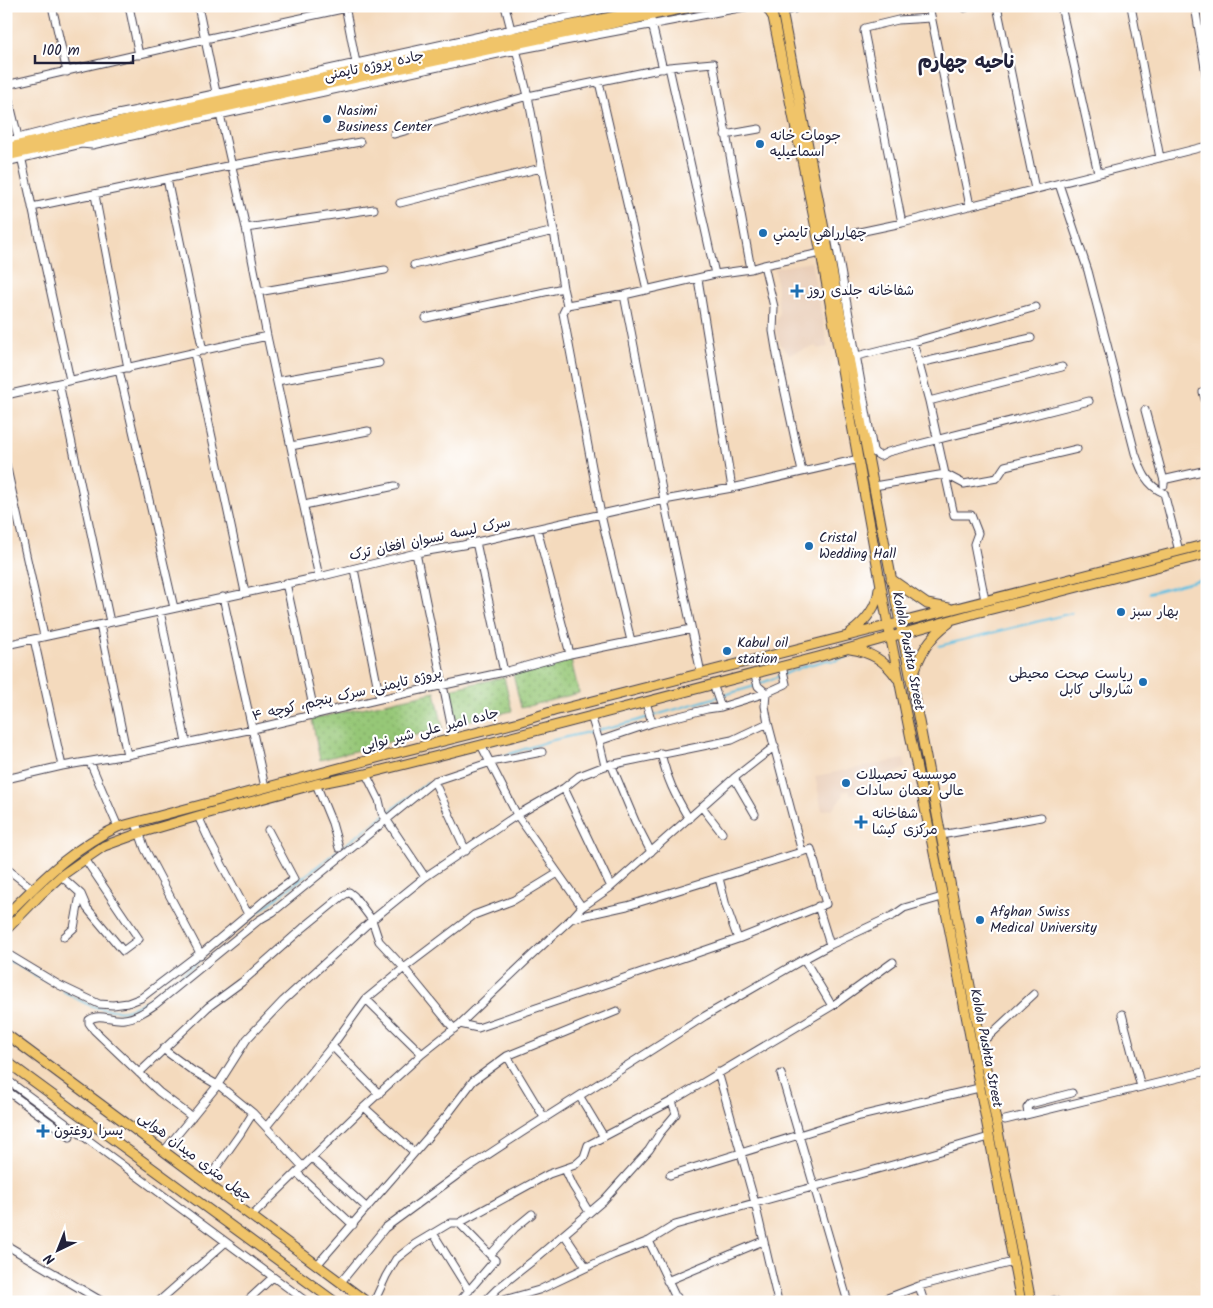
<svg xmlns="http://www.w3.org/2000/svg" width="1213" height="1308" font-family="Kalam,'Playpen Sans Arabic',sans-serif">
<style>
.built{fill:#e9ceb8}
.park{fill:url(#park-dots);stroke:#5c7459}
.lines{fill:none;stroke-linecap:round;stroke-linejoin:round}
.stream{stroke:#63c0e1;stroke-width:2}
.minor-casing{stroke:#423e4e;stroke-width:9}
.major-casing{stroke:#423e4e;stroke-width:11}
.minor{stroke:#fff;stroke-width:7}
.major{stroke:#f0c469;stroke-width:9}
.poi-dot{fill:#1f6fb2;stroke:#fff;stroke-width:2}
.labels{text-anchor:middle;dominant-baseline:central;stroke-width:4.5;stroke-linejoin:round;paint-order:stroke}
.street-label{font-size:14px;fill:#22223b;stroke:#fff}
.poi-label{font-size:14px;fill:#22223b;stroke:#fff;text-anchor:start}
.district-label{font-size:19px;font-weight:bold;fill:#22223b;stroke:#fff}
</style>
<defs>
<pattern id="park-dots" width="8" height="8" patternUnits="userSpaceOnUse" patternTransform="scale(1.25)"><rect width="8" height="8" fill="#96c777"/><path d="M2 2h.1M6 6h.1" fill="none" stroke="#7aa163" stroke-width="1.8" stroke-linecap="round"/></pattern>
</defs>
<rect width="100%" height="100%" fill="#fff"/>
<filter id="ink" filterUnits="userSpaceOnUse"><feTurbulence type="fractalNoise" baseFrequency=".02" numOctaves="2"/><feDisplacementMap in="SourceGraphic" scale="10" xChannelSelector="R" yChannelSelector="G"/><feConvolveMatrix kernelMatrix="1 2 1 2 8 2 1 2 1" color-interpolation-filters="sRGB"/></filter>
<filter id="wash" filterUnits="userSpaceOnUse"><feTurbulence type="fractalNoise" baseFrequency=".0096" numOctaves="4" result="noise"/><feDisplacementMap in="SourceGraphic" scale="20" xChannelSelector="R" yChannelSelector="G"/><feGaussianBlur stdDeviation="1.12" result="paint"/><feColorMatrix in="noise" values="0 0 0 0 0 0 0 0 0 0 0 0 0 0 0 0 0 1.4 0 .05"/><feComposite in="paint" operator="in"/></filter>
<g filter="url(#wash)">
<rect width="100%" height="100%" fill="#f4dabd"/>
<path class="built" d="M811,262L828,347L817,349L816,346L789,354L780,344L775,329V323L779,314L775,268Z
M904,759L906,768L851,795L849,790L842,792L843,796L832,809L822,811L815,776Z"/>
<path class="park" d="M571,660L579,693L521,708L513,674Z
M504,677L512,711L457,723L450,689Z
M435,692L443,728L320,760L312,719Z"/>
<g class="lines">
<path class="stream" d="M1149,593L1207,578
M939,646L1072,613
M759,684L805,666L827,660L834,661L850,656
M598,730L632,722L755,686
M497,758L549,741L593,731
M341,848L427,783
M229,935L337,851
M6,959L46,981
M63,991C82,1002 91,1008 113,1010C117,1010 122,1011 125,1010C146,1006 185,972 202,958"/>
</g>
</g>
<g filter="url(#ink)">
<g class="lines">
<g class="minor-casing">
<path id="minor" d="M52,6L67,72
M129,6L139,55
M198,6L217,97
M345,6L356,63
M505,6L528,96L554,231L563,288L567,305L563,313L601,515L631,641
M929,6L970,206
M997,6L1035,189
M1061,6L1098,173
M1131,6L1160,158
M1195,6L1207,80
M965,8L969,6
M782,11L794,9L795,6
M651,20L663,69
M669,67L715,274
M599,82L647,290
M6,85L205,39L356,6
M6,88L19,141
M219,110L246,228L267,336L319,577
M394,134L528,96L669,67L713,63L751,269
M725,135L759,129
M6,141L92,119L163,105L618,6
M21,156L70,380
M6,162L81,144L92,145L154,131L159,128L517,50L750,6
M167,179L203,351
M1059,184L1088,271L1135,453C1141,470 1146,485 1164,493L1179,551
M95,195L128,368
M400,203L541,168
M32,207L232,165L360,142
M902,223L864,31L865,28L898,20L931,18
M246,228L374,209
M835,237L873,450L875,453L880,456L888,452L1089,401
M831,238L902,223L1207,146
M414,265L554,231
M764,265L774,307L773,331L777,355L802,472
M698,279L732,488
M258,292L385,270
M624,295L664,500L701,673
M567,305L624,295L715,274L751,269L764,265L821,253
M426,318L563,288
M913,342L1036,307
M194,353L245,592
M857,356L913,342L929,401L954,515H971L978,533L974,544L985,600
M919,363L1031,338
M119,370L174,608
M277,381L379,363
M59,383L110,622
M1203,392L1207,406
M6,395L267,336
M929,401L1062,367
M1145,410L1164,481
M291,446L368,431
M6,464L44,636
M1164,485V481L1167,479L1207,470
M874,486L945,474L964,484L997,478L1005,466L1077,449
M304,505L395,486
M537,529L570,654
M476,542L504,672
M416,553L454,739
M354,569L380,699
M286,583L315,715
M223,597L265,787
M160,611L186,743
M100,625L127,755
M34,639L62,766
M6,645L319,577L416,553L463,545L664,500L732,488L859,459
M754,673L758,686L766,693L765,706L768,723L802,852
M713,684L721,707
M646,702L652,723
M591,716L599,741L605,766
M599,741L652,723L707,709L721,707L766,693L786,684L782,666
M481,745L517,815L582,907
M661,753C667,780 675,795 689,819
M90,762L118,827
M611,764L635,821L651,852
M366,774L379,800L382,813L425,877
M734,778L755,814
M6,779L62,766L127,755L253,729L380,699L504,672L570,654L691,629
M434,781L466,851
M316,784L332,823L339,848
M564,788L611,887
M702,807L722,833
M198,816L209,840L248,914
M136,823L145,849L200,953
M941,835L1041,817
M6,868L33,889
M61,876L81,894L87,908L123,951L139,939L85,859
M719,878L726,906L738,939
M818,906L830,945
M64,937L74,928L80,895
M6,953L59,985L99,1004L113,1005L128,1003L141,998L200,953V955L265,900L294,879L268,830
M804,959L832,1006
M366,999L422,1054
M1122,1014L1141,1087
M460,1024L478,1028L738,939L826,904L811,849L627,906L573,918
M988,1037L1034,994
M332,1046L379,1094
M163,1049L193,1071L221,1087L253,1113L303,1167
M507,1056L545,1119
M718,1072L755,1203L778,1302
M139,1073L208,1007L242,982L303,928L341,897L349,892L354,896L372,920L379,941L404,968L454,1029
M781,1074L848,1302
M6,1079L307,1302
M6,1090L70,1137
M580,1097L604,1137
M364,1107L414,1152
M1028,1113L1027,1108L1030,1104L1072,1093
M192,1117L159,1092L94,1030L89,1023V1020C100,1012 111,1021 124,1019C136,1018 147,1010 156,1004L259,920L273,912L434,781L491,762L542,752
M1005,1120L1207,1071
M266,1127L332,1046L366,999L404,968L474,915L514,900L558,873
M164,1151L217,1086L247,1039L283,1001L372,920L425,877L517,815L564,788L579,776L605,766L732,740L768,723
M312,1158L367,1208
M565,1169L573,1186L589,1212
M297,1173L353,1225
M670,1175L860,1116L979,1088
M206,1182L240,1134L253,1113
M252,1216L364,1107L422,1054L460,1024L529,958L572,918L582,907L611,887L734,778L775,746
M433,1233L469,1291
M564,1234L586,1267
M649,1241L678,1302
M6,1245L103,1302
M490,1255L515,1228L532,1214
M317,1265L448,1114L473,1081L507,1056L617,1011
M667,1281L763,1241
M341,1282L385,1228L460,1173L521,1133L705,1016L804,959L830,945L894,915L904,908L942,897
M919,1286L924,1302
M158,1302L226,1242
M246,1302L273,1277
M374,1302L386,1276L396,1259L415,1244L450,1223H459L549,1174L575,1165L584,1157L588,1145L672,1101
M459,1302L495,1260L459,1223
M484,1302L497,1289L535,1259L604,1200L649,1150L660,1133L676,1114L672,1101L832,1006L893,962
M497,1302L539,1290L613,1255L649,1241L675,1225L914,1159L989,1137
M667,1302L677,1297
M877,1302L919,1286L1013,1262
M1050,1302L1054,1300L1058,1302"/>
</g>
<g class="major-casing">
<path id="major" d="M766,6L773,17L821,253L888,625L951,937L1021,1302
M784,6L782,11C868,441 945,872 1031,1302
M6,148L146,116L513,37L665,6
M6,156L356,78L695,6
M891,579L927,604L949,608
M850,633C865,622 877,608 879,589
M850,649C870,652 885,660 897,678
M912,679C919,655 929,637 949,623
M6,915C41,881 73,847 118,827L388,755L519,722L554,711L1207,544
M6,930L40,895L61,876L85,859L104,846L140,833L198,816L316,784L366,774L481,745L818,657L976,613L1207,554
M6,1034L367,1302
M6,1061L335,1302"/>
</g>
<use href="#minor" class="minor"/>
<use href="#major" class="major"/>
</g>
</g>
<g class="poi-dot">
<circle cx="327" cy="119" r="5"/>
<circle cx="760" cy="144" r="5"/>
<circle cx="763" cy="233" r="5"/>
<path d="M794.5 283.5h5v5h5v5h-5v5h-5v-5h-5v-5h5z"/>
<circle cx="809" cy="546" r="5"/>
<circle cx="1121" cy="612" r="5"/>
<circle cx="727" cy="651" r="5"/>
<circle cx="1143" cy="682" r="5"/>
<circle cx="846" cy="783" r="5"/>
<path d="M858.5 814.5h5v5h5v5h-5v5h-5v-5h-5v-5h5z"/>
<circle cx="980" cy="920" r="5"/>
<path d="M40.5 1123.5h5v5h5v5h-5v5h-5v-5h-5v-5h5z"/>
</g>
<g class="labels">
<g class="street-label">
<text transform="translate(374 66) rotate(-12)">جاده پروژه تایمنی</text>
<text transform="translate(430 539) rotate(-12)">سرک لیسه نسوان افغان‌ ترک</text>
<text transform="translate(908 651) rotate(79)">Kolola Pushta Street</text>
<text transform="translate(347 695) rotate(-13)">پروژه تایمنی، سرک پنجم، کوچه ۴</text>
<text transform="translate(430 730) rotate(-14)">جاده امیر علی شیر نوایی</text>
<text transform="translate(986 1048) rotate(79)">Kolola Pushta Street</text>
<text transform="translate(195 1157) rotate(37)">چهل متری میدان هوایی</text>
</g>
<g class="poi-label">
<text x="337" y="111">Nasimi<tspan x="337" dy="16">Business Center</tspan></text>
<text x="770" y="136">جومات خانه<tspan x="770" dy="16">اسماعيليه</tspan></text>
<text x="773" y="233">چهارراهي تايمني</text>
<text x="808" y="291">شفاخانه جلدی روز</text>
<text x="819" y="538">Cristal<tspan x="819" dy="16">Wedding Hall</tspan></text>
<text x="1131" y="612">بهار سبز</text>
<text x="737" y="643">Kabul oil<tspan x="737" dy="16">station</tspan></text>
<text x="1133" y="674" text-anchor="end">ریاست صحت محیطی<tspan x="1133" dy="16">شاروالی کابل</tspan></text>
<text x="856" y="775">موسسه تحصیلات<tspan x="856" dy="16">عالی نعمان سادات</tspan></text>
<text x="872" y="814">شفاخانه<tspan x="872" dy="16">مرکزی کیشا</tspan></text>
<text x="990" y="912">Afghan Swiss<tspan x="990" dy="16">Medical University</tspan></text>
<text x="54" y="1131">یسرا روغتون</text>
</g>
<g class="district-label">
<text x="966" y="63">ناحیه چهارم</text>
</g>
</g>
<rect width="1213" height="1308" fill="none" stroke="#fff" stroke-width="25"/>
<g transform="translate(58 1250) rotate(223)" stroke="#ffffff" stroke-width="4" paint-order="stroke">
<path d="M0-4L9 19L0 12L-9 19Z" fill="#22223b"/>
<text y="-8" font-size="14" font-weight="bold" text-anchor="middle" fill="#22223b">N</text>
</g>
<path d="M35 55v8h98v-8" fill="none" stroke="#22223b" stroke-width="2.5"/>
<text x="42" y="55" font-size="15" fill="#22223b" stroke="#ffffff" stroke-width="4" paint-order="stroke">100 m</text>
</svg>
